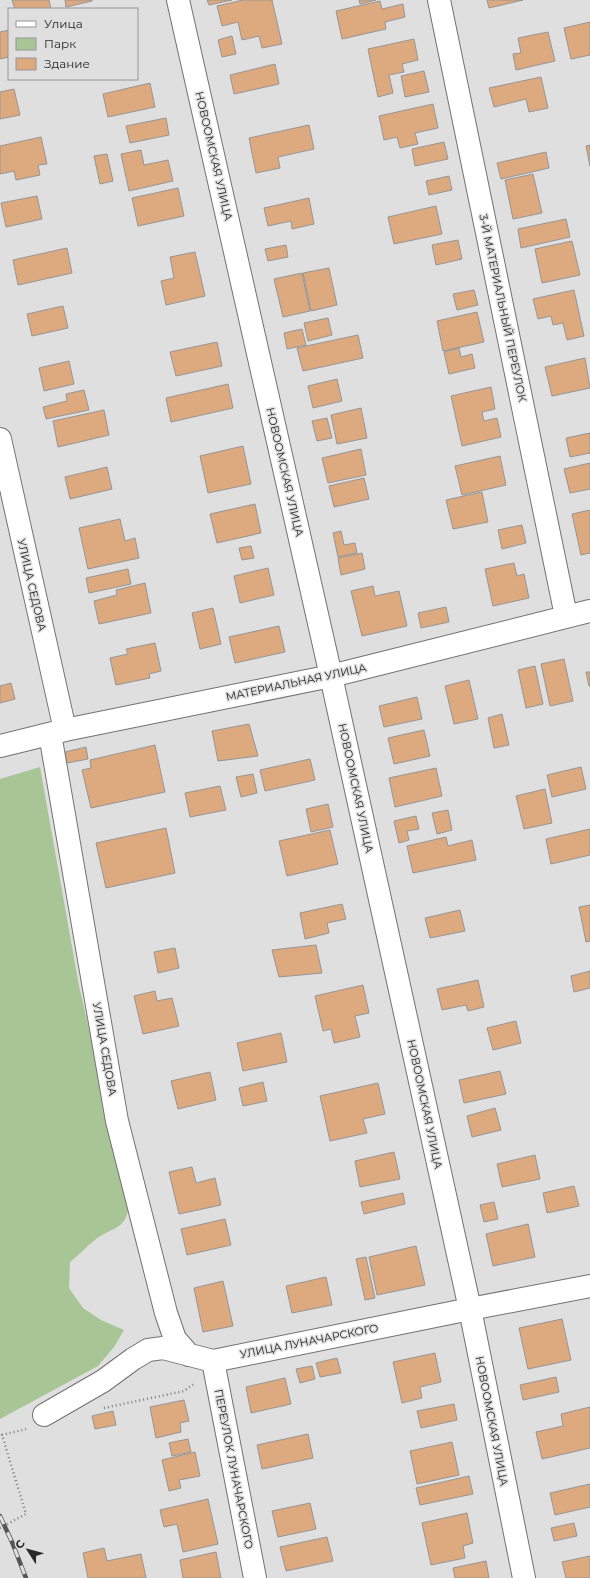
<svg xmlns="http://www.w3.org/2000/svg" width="590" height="1578" font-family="Montserrat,sans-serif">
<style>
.green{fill:#a8c695}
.building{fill:#ddaa7f;stroke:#969594}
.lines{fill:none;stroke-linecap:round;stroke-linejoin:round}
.minor-casing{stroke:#727273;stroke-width:24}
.path{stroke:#7e7e7f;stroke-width:2.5;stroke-dasharray:1 3;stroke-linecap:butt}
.minor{stroke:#fff;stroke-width:22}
.rail-casing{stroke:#565657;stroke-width:4.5}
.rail{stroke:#dfdfe0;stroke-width:3;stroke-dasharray:9;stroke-linecap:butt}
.labels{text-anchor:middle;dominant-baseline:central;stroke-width:3;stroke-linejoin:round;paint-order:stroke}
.street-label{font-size:11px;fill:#282829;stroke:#dfdfe0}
</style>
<rect width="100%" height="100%" fill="#dfdfe0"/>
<path class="green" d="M40,767L79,986L129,1200C128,1230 116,1225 96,1239C87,1246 79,1255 70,1262L69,1288L83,1308L101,1320L124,1330L114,1347L98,1366L0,1419V779Z"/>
<path class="building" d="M12,0H49L51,9H15Z
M65,0H92V1L66,7Z
M207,0H232L209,5Z
M243,0H272L282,44L262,48L259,36L242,40L238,22L222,26L217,6Z
M359,0H376L360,4Z
M487,0H523L489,8Z
M380,1L382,9L403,4L405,17L385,22L386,29L342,39L336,11Z
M590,22V55L571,59L564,28Z
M9,30V57L0,59V32Z
M548,32L555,61L516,70L513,54L521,53L518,38Z
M232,36L236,54L222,57L218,40Z
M414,39L418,60L402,64L404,72L389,75L393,93L378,97L368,49Z
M275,64L279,84L234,94L230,75Z
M424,71L429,92L405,97L401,76Z
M541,77L548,108L529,112L526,99L494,107L489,88Z
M150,83L155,107L108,117L103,94Z
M14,89L20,115L0,119V92Z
M433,104L438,128L415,133L418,144L400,148L397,137L384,140L379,116Z
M166,118L169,135L130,143L126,126Z
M309,125L314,149L278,157L280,168L256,173L249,138Z
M41,137L47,164L38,165L40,175L16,180L14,171L0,174V146Z
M444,142L448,159L415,166L412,149Z
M590,145V166L586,146Z
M141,150L144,165L168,160L173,181L129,191L121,154Z
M546,152L549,168L501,179L497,163Z
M107,154L113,181L100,184L94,156Z
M533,174L542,213L513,219L505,180Z
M449,176L452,190L429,195L426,181Z
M178,188L184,216L138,226L132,198Z
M37,196L42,219L6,227L1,203Z
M309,198L314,224L292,229L291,221L268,226L264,208Z
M436,206L442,234L394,244L388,217Z
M566,219L570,237L521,248L518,229Z
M458,240L462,259L436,265L432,245Z
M572,241L580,275L542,283L535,249Z
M286,245L288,257L268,261L265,249Z
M67,248L72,273L18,285L13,260Z
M195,252L205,296L166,305L161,281L174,278L170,257Z
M329,268L337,305L311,311L303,273Z
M302,273L310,311L283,317L274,279Z
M474,290L478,305L457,310L453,294Z
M574,290L584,336L567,340L563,323L553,325L551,316L538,319L533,299Z
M63,306L68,328L32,336L27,314Z
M477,312L484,342L443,351L437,321Z
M328,318L332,335L308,341L304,323Z
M302,329L306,345L287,349L284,333Z
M358,335L363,358L303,371L297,348Z
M217,342L222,366L176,376L170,352Z
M459,348L461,357L472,354L475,368L449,374L444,352Z
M585,358L590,388L552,396L545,367Z
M69,361L74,384L44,391L39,368Z
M337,379L342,401L313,408L308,386Z
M228,384L233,408L171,422L166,398Z
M491,387L495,409L482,412L484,421L497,418L501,437L462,446L451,396Z
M84,390L89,410L46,419L43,407L67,401L66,394Z
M361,408L367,438L337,444L331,415Z
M104,410L109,435L58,447L53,421Z
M327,418L332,438L317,441L312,421Z
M590,433V453L570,457L566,438Z
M243,446L251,484L208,493L200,456Z
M361,449L366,475L328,483L322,458Z
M500,456L506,485L462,495L455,466Z
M590,463V489L570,493L564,469Z
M107,467L112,489L70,499L65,477Z
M364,478L369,499L334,507L329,486Z
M482,492L488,522L453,529L446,500Z
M255,504L261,533L217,543L210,514Z
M590,510V553L581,555L572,514Z
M120,519L125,541L135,538L139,558L88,569L79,528Z
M522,525L526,543L502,549L498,530Z
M341,531L344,545L355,543L357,553L338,557L333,533Z
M251,546L254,558L242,560L239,548Z
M362,553L365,569L341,575L338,558Z
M514,563L517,576L524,574L529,598L493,606L485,569Z
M268,568L274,595L240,603L234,576Z
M128,569L131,584L89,593L86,578Z
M145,583L151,613L99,624L94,601L117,595L116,590Z
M373,586L375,596L399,591L407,626L362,636L351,591Z
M446,607L449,622L421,628L418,613Z
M213,608L221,644L200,649L192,613Z
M279,626L285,652L235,663L229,637Z
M155,643L161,671L149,674L150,678L116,685L110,658L128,654L126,649Z
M564,659L573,701L550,706L541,664Z
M535,666L543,704L526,708L518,670Z
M586,672H590V686H589Z
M469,680L478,719L454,724L445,686Z
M11,683L15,699L0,703V686Z
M417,697L422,719L384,727L379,706Z
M502,714L509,745L494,748L488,718Z
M249,724L258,756L218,761L212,731Z
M424,730L430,756L394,764L388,738Z
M155,745L165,792L91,808L82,770L91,768L90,760Z
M86,747L88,759L67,763L65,752Z
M310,759L315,780L265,791L260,770Z
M581,767L586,789L552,797L547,775Z
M436,768L442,796L395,807L389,778Z
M253,774L257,793L241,797L236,777Z
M220,786L226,810L190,817L185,793Z
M545,789L552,823L524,829L516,796Z
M328,804L333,827L311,832L306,809Z
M448,810L452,830L437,834L432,813Z
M416,816L419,829L407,831L409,840L399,843L394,821Z
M166,828L175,873L106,888L96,843Z
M590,829V855L551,864L546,839Z
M330,830L338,864L287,876L279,841Z
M446,837L448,846L472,840L476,860L413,873L407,846Z
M342,904L346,919L327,923L329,933L305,939L300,913Z
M590,905V941L586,942L579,907Z
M460,910L465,931L430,938L425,918Z
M316,945L322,973L279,977L272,950Z
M175,948L179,968L158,973L154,952Z
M590,971V988L574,992L571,976Z
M478,980L484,1007L468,1011L466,1005L442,1010L437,989Z
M363,985L369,1013L355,1016L360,1037L334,1043L331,1029L323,1031L315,996Z
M155,991L157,1001L172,998L179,1026L143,1034L134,996Z
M516,1021L521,1043L493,1050L487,1028Z
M281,1033L287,1062L243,1071L237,1043Z
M500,1071L506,1094L464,1103L459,1080Z
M210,1072L216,1100L178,1109L171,1081Z
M263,1082L267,1101L243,1106L239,1088Z
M378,1083L385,1114L363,1119L367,1133L330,1141L320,1096Z
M495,1108L501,1130L472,1137L467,1116Z
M394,1152L400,1179L360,1187L355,1161Z
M535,1155L540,1179L502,1187L497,1164Z
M192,1167L196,1183L215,1178L221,1205L179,1214L169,1172Z
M574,1186L579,1206L547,1213L543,1193Z
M403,1193L405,1204L364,1214L361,1202Z
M494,1202L498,1219L484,1222L480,1205Z
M225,1219L231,1245L187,1255L181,1229Z
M528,1224L535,1257L493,1266L486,1234Z
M416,1246L425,1285L377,1295L369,1257Z
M366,1257L375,1298L365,1300L356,1259Z
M326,1277L332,1305L292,1313L286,1286Z
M223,1281L233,1326L203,1332L194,1288Z
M562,1319L571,1360L528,1369L519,1328Z
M435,1353L441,1382L420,1387L422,1398L402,1403L393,1362Z
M337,1358L341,1373L320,1377L316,1363Z
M312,1366L315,1379L300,1383L296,1369Z
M556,1377L559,1392L523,1400L520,1385Z
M285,1378L291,1404L251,1413L246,1387Z
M184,1400L189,1421L180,1423L181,1432L156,1438L150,1407Z
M454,1404L457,1420L421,1428L417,1411Z
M590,1407V1448L542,1459L536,1432L563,1426L561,1414Z
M113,1411L116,1425L95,1429L92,1416Z
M308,1434L313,1458L262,1469L257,1445Z
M188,1439L191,1452L172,1456L169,1443Z
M452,1442L459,1475L417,1484L410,1451Z
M195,1452L200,1476L179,1480L181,1488L169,1491L162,1460Z
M469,1476L473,1494L420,1505L416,1488Z
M590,1484V1507L555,1515L550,1493Z
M208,1499L218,1544L183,1552L177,1524L164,1527L160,1510Z
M310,1503L316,1529L278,1537L272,1511Z
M467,1513L473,1543L463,1546L465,1558L431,1565L422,1523Z
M574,1523L577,1536L554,1541L551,1528Z
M327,1537L333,1561L286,1571L280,1547Z
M104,1548L107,1561L141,1554L146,1578H88L83,1553Z
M216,1552L221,1578H183L180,1560Z
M590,1556V1578H566L562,1562Z
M486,1561L489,1578H455L453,1568Z"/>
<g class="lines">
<g class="minor-casing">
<path id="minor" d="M178,0L331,676L470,1309L524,1578
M439,0L566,616
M0,439L65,730
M50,734L117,1121L166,1313L175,1339L189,1355
M0,746L65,730L331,676L590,611
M213,1361L255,1578
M44,1415L103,1381L133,1359L148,1350L163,1348L213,1361L470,1309L590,1286"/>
</g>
<path class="path" d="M104,1408L184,1391L195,1383
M0,1528L26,1514L2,1435L26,1429"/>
<use href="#minor" class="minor"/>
<g class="rail-casing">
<path id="rail" d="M0,1516L12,1542L26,1578"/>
</g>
<use href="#rail" class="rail"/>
</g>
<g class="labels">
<g class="street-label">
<text transform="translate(214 156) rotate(77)">НОВООМСКАЯ УЛИЦА</text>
<text transform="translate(503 308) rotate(78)">3-Й МАТЕРИАЛЬНЫЙ ПЕРЕУЛОК</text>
<text transform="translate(285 472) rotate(77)">НОВООМСКАЯ УЛИЦА</text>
<text transform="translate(32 585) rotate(77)">УЛИЦА СЕДОВА</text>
<text transform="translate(296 682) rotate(-12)">МАТЕРИАЛЬНАЯ УЛИЦА</text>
<text transform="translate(356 788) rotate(78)">НОВООМСКАЯ УЛИЦА</text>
<text transform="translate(105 1049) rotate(80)">УЛИЦА СЕДОВА</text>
<text transform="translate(425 1104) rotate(78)">НОВООМСКАЯ УЛИЦА</text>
<text transform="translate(309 1341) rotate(-11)">УЛИЦА ЛУНАЧАРСКОГО</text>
<text transform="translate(492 1421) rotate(79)">НОВООМСКАЯ УЛИЦА</text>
<text transform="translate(234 1469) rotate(79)">ПЕРЕУЛОК ЛУНАЧАРСКОГО</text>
</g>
</g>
<rect x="8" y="8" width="130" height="72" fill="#dfdfe0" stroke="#969697"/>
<rect x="16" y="21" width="20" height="6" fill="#ffffff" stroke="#969697"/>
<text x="44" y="28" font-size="12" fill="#282829">Улица</text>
<rect x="16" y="38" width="20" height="12" fill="#a8c695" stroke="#969697"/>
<text x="44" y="48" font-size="12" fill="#282829">Парк</text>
<rect x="16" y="58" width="20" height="12" fill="#ddaa7f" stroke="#969697"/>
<text x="44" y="68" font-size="12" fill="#282829">Здание</text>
<g transform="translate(28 1550) rotate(306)" stroke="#dfdfe0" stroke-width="3" paint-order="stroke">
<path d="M0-3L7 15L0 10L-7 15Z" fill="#282829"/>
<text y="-6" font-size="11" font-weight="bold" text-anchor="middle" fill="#282829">С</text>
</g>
</svg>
